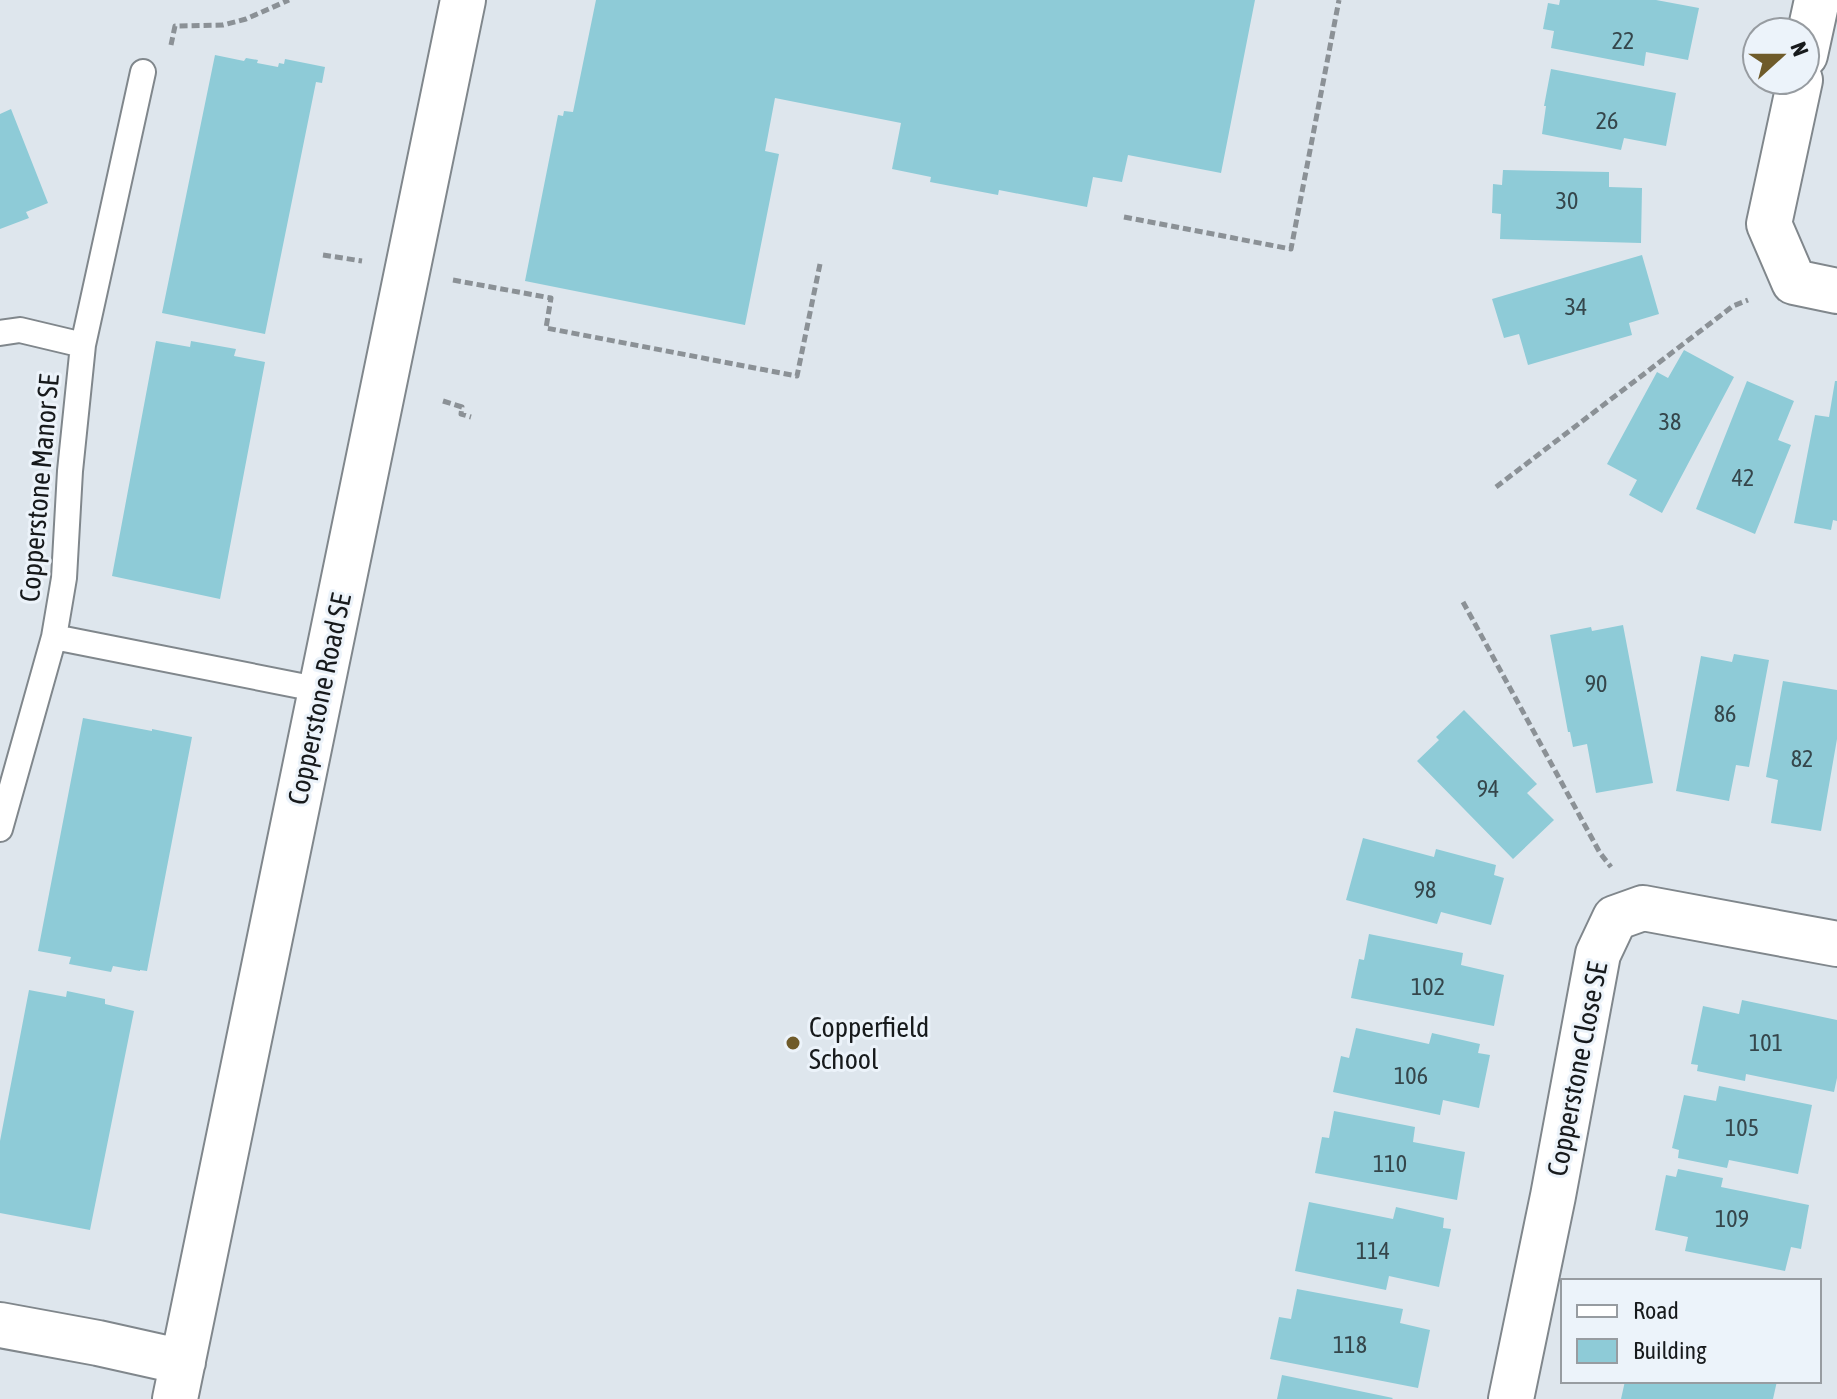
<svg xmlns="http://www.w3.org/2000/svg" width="1837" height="1399" font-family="'Asap Condensed',sans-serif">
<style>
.building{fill:#8ecbd7}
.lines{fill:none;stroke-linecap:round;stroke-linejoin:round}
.service-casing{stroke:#80878c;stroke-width:28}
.minor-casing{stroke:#80878c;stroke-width:48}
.path{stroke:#8b9196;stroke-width:5;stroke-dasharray:8 4;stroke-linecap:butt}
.service{stroke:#fff;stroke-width:24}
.minor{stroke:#fff;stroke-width:44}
.poi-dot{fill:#6f5b2a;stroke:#ecf3fa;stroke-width:3}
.labels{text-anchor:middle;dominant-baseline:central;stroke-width:6;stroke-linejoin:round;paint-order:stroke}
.number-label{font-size:24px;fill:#35464b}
.street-label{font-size:28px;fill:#171a1c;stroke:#ecf3fa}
.poi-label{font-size:28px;fill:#171a1c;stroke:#ecf3fa;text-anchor:start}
</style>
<rect width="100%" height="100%" fill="#dee6ed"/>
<path class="building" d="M596,0H1255L1221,173L1128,155L1122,182L1093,177L1087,207L999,190L998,195L930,182L931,177L892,169L901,123L775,98L765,151L779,154L745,325L525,281L558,115L563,116L564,111L573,112Z
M1560,0H1656L1699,8L1688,60L1646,52L1644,66L1551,48L1554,31L1543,29L1548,3L1559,5Z
M215,55L244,61L246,58L258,60L257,63L278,67L279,63L284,64L285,59L325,67L322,83L316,82L265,334L162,313Z
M1551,69L1676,93L1666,146L1624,138L1621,150L1542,134L1546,106H1544Z
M11,109L48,203L26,212L29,218L0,229V114Z
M1503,170L1609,172V187L1642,188L1641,243L1500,239L1501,214L1492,213L1493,184L1502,185Z
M1642,255L1659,314L1629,323L1632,335L1528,365L1519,334L1504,338L1492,299Z
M156,341L190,347L191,341L236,349L234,356L265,362L220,599L112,576Z
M1684,350L1734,377L1662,513L1629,495L1637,480L1607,464L1657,372L1668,378Z
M1747,381L1794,401L1778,440L1791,445L1755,534L1696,509Z
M1835,381H1837V521L1833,520L1831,530L1794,523L1815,415L1829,417Z
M1623,625L1653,783L1596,793L1587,744L1573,747L1570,732H1568L1550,635L1591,627L1592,631Z
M1734,654L1769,660L1749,767L1736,765L1729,801L1676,791L1701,656L1732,662Z
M1783,681L1837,690V739L1821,831L1771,823L1778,780L1766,777Z
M1464,710L1537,784L1527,793L1554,820L1513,859L1417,761L1439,740L1436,737Z
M83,718L152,731V729L192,737L147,971L140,970V971L113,966L111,972L69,964L71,957L38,951Z
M1363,838L1434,857L1436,849L1496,865L1494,875L1504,878L1491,925L1441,912L1437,924L1346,900Z
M1369,934L1463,953L1461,965L1504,975L1494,1026L1351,998L1359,959L1364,960Z
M29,990L66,997L67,991L105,999V1004L134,1011L90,1230L0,1213V1141Z
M1742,1000L1837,1020V1078L1834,1092L1746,1074L1745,1081L1697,1071L1698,1065L1691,1064L1703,1006L1739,1014Z
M1356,1028L1429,1044L1432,1033L1480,1044L1478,1053L1490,1055L1479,1108L1443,1100L1440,1115L1333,1092L1341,1056L1349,1058Z
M1719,1086L1812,1105L1798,1174L1729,1160L1727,1168L1678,1158L1679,1150L1672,1148L1684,1095L1716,1101Z
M1334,1111L1415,1127L1413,1142L1465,1152L1457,1200L1315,1173L1322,1137L1329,1138Z
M1678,1169L1723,1178L1721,1187L1809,1205L1801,1249L1791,1247L1785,1271L1685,1251L1688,1237L1655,1230L1666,1175L1676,1177Z
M1309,1202L1393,1219L1396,1207L1444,1218L1443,1228L1451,1229L1439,1287L1389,1276L1386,1290L1295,1271Z
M1297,1289L1403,1309L1400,1323L1430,1330L1418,1388L1270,1359L1279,1317L1291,1319Z
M1282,1375L1393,1398L1392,1399H1277Z
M1625,1381H1777L1773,1399H1621Z"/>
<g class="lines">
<g class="service-casing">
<path id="service" d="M0,333L20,330L83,345
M54,637L321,690
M0,829L54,637L64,578L70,471L83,345L143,72"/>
</g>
<g class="minor-casing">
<path id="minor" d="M1805,55L1817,0
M1800,80L1769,224L1794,282L1837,291
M0,1325L98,1343L183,1362
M175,1399L463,0
M1511,1399L1553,1196L1598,954L1615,918L1643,908L1837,944"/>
</g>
<path class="path" d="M171,45L175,26L223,25L246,19L289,0
M1124,217L1291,249L1339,0
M323,255L362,261
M453,280L551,298L546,328L797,376L820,264
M443,401L462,407L461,414L471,417
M1496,487L1733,306L1748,300
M1463,602L1600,853L1611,867"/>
<use href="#service" class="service"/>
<use href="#minor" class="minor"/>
</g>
<circle class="poi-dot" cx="793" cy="1043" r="8"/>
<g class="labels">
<g class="number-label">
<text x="1623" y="40">22</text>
<text x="1607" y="120">26</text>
<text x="1567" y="200">30</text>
<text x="1576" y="306">34</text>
<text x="1670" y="421">38</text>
<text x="1743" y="477">42</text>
<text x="1596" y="683">90</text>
<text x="1725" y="713">86</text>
<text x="1802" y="758">82</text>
<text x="1488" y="788">94</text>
<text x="1425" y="889">98</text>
<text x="1428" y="986">102</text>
<text x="1766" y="1042">101</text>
<text x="1411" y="1075">106</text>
<text x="1742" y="1127">105</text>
<text x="1390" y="1163">110</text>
<text x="1732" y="1218">109</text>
<text x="1373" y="1250">114</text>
<text x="1350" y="1344">118</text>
</g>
<g class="street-label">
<text transform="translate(39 488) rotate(-85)">Copperstone Manor SE</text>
<text transform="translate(319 699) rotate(-78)">Copperstone Road SE</text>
<text transform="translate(1577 1069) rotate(-79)">Copperstone Close SE</text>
</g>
<g class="poi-label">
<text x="809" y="1027">Copperfield<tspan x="809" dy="32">School</tspan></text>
</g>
</g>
<rect x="1561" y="1279" width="260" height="104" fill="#ecf3fa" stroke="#979ca1" stroke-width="2"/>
<rect x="1577" y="1305" width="40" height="12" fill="#ffffff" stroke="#979ca1" stroke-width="2"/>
<text x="1633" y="1319" font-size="24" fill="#171a1c">Road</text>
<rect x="1577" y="1339" width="40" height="24" fill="#8ecbd7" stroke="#979ca1" stroke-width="2"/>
<text x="1633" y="1359" font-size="24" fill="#171a1c">Building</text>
<g transform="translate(1781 56) rotate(69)"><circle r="38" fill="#ecf3fa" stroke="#979ca1" stroke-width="2"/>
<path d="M0-6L14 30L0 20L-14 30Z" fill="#6f5b2a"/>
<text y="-12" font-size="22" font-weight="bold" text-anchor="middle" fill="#171a1c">N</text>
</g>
</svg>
